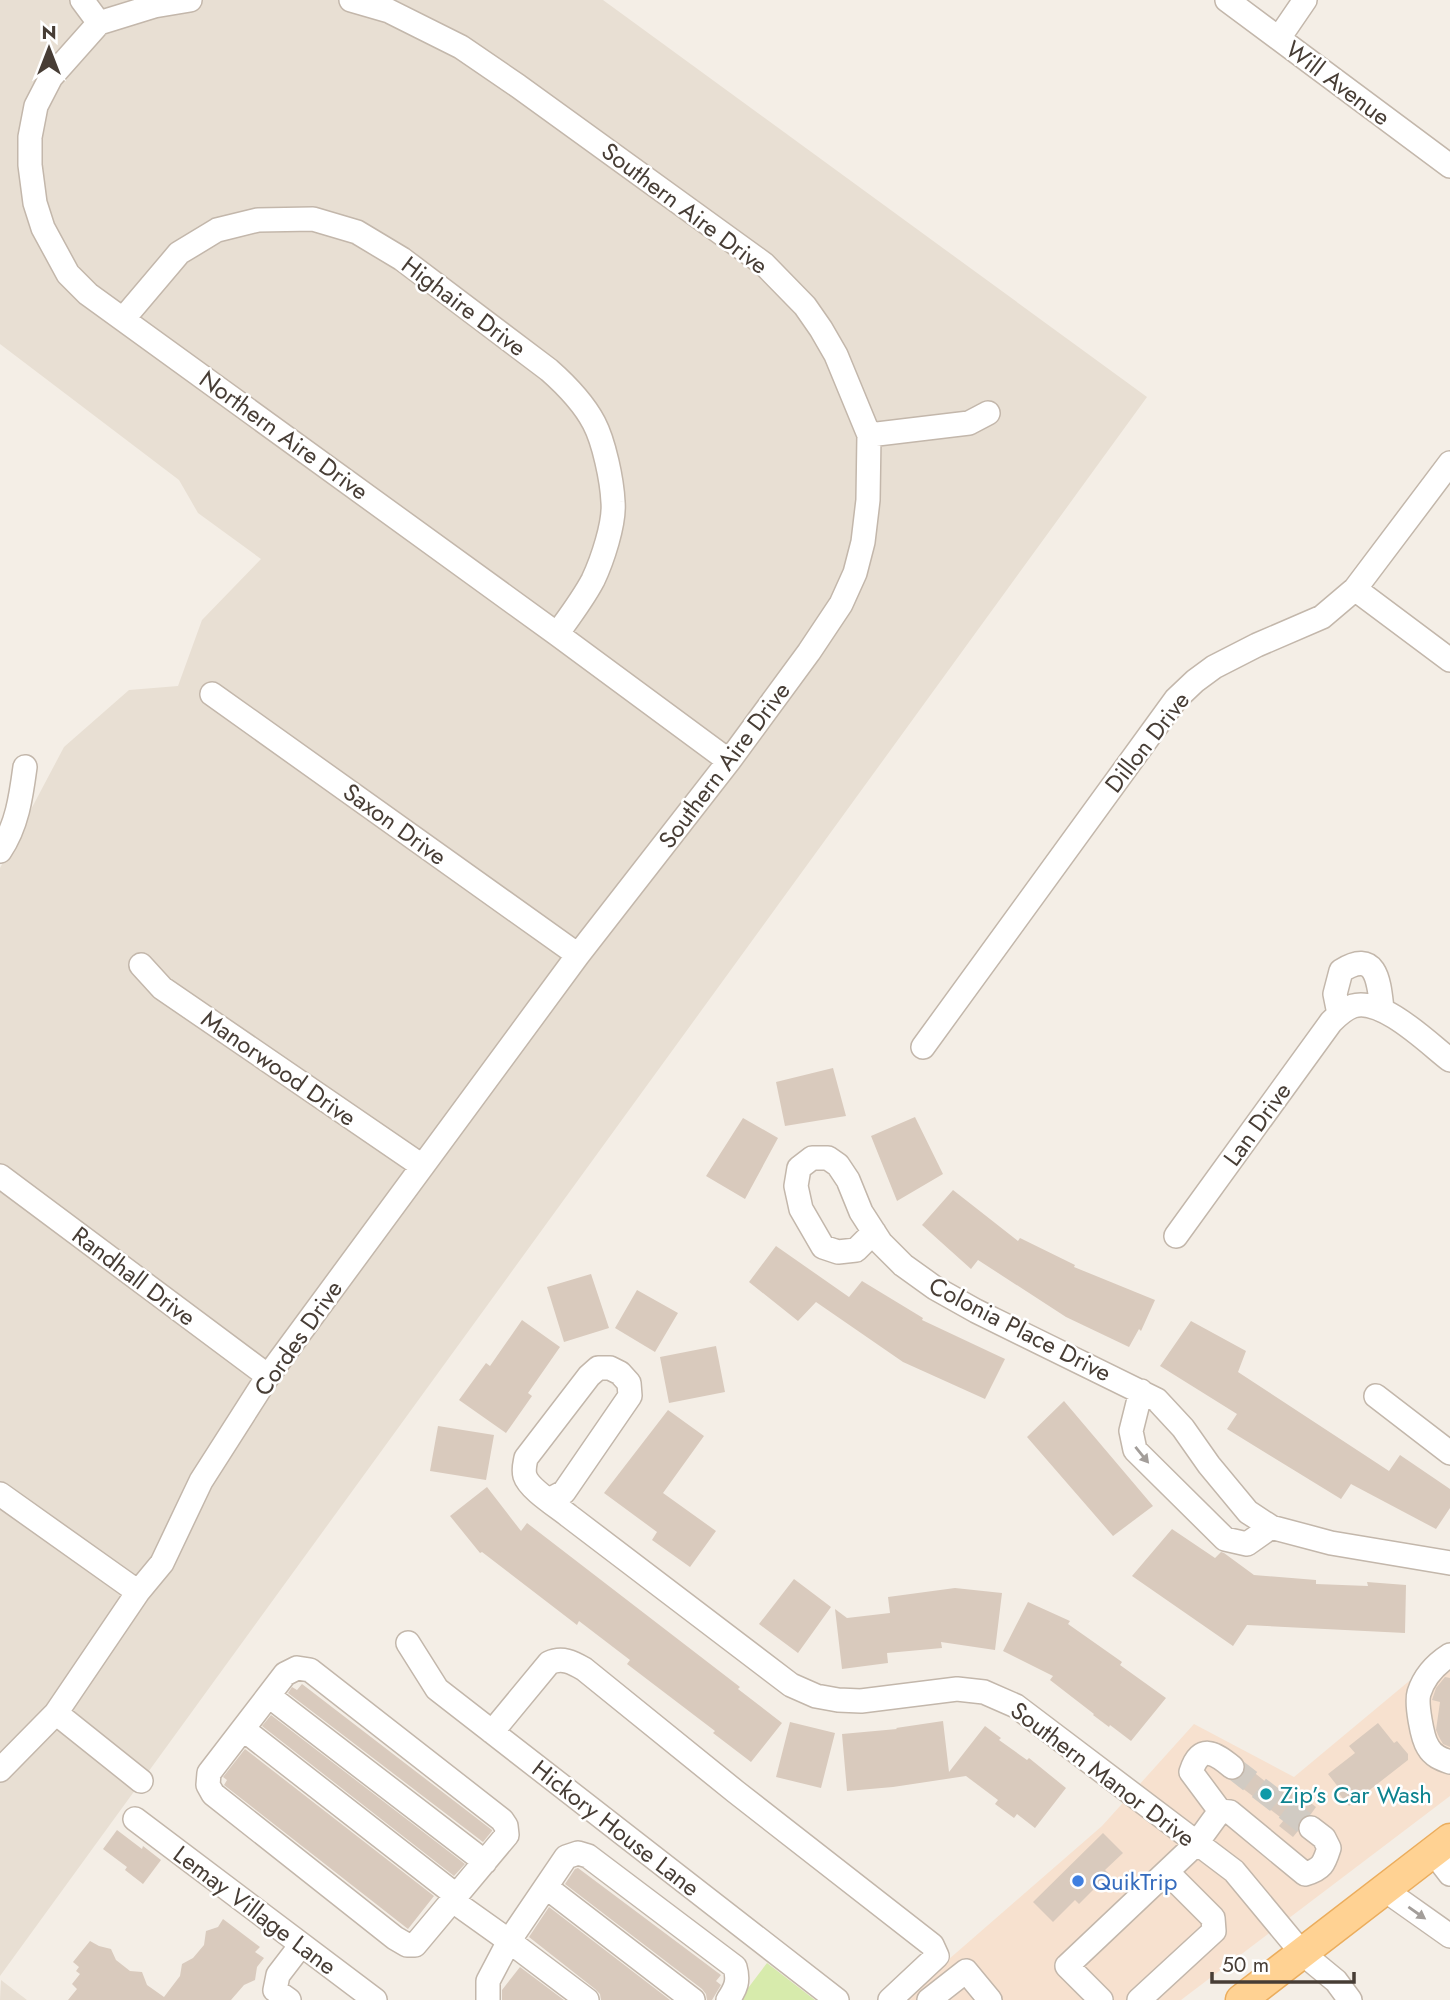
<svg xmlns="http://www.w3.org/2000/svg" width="1450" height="2000" font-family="Jost,sans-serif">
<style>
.residential{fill:#e8dfd3}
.commercial{fill:#f7e1cf}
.green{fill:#d7ebac}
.building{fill:#d9cabd}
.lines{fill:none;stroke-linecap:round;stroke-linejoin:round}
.minor-tunnel{stroke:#d1cbc3;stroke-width:23;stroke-dasharray:23 11;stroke-linecap:butt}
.minor-casing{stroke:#c3b7ab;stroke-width:26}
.major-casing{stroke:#ebad5d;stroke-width:33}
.minor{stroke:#fff;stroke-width:23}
.major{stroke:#ffd293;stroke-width:30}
.oneway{fill:#a39e9a}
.culture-dot{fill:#0f9aa8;stroke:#fff;stroke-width:2.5}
.shop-dot{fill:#3f7fe0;stroke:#fff;stroke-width:2.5}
.labels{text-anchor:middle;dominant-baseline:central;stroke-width:5;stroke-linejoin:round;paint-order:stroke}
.street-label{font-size:24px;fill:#473d35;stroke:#fff}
.culture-label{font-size:24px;fill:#0d838f;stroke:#fff;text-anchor:start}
.shop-label{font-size:24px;fill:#366cbe;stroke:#fff;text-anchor:start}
</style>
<rect width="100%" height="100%" fill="#f4eee6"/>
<path class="residential" d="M0,0H603L1147,397L0,1976V868L64,747L129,690L178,686L202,620L261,559L198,513L179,480L0,344Z
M1,1980L27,2000H0Z"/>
<path class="commercial" d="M1450,1647V1796L1181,2000H902L1102,1826L1194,1724L1294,1777Z"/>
<path class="green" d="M767,1963L815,2000H739Z"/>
<path class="building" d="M833,1068L846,1116L785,1126L776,1082Z
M915,1117L943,1174L897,1201L871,1136Z
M743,1118L778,1138L745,1199L706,1176Z
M953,1190L1018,1241L1020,1238L1075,1265L1074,1267L1155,1300L1141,1331L1139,1329L1129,1347L1066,1317L978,1260L971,1269L922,1225Z
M776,1246L849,1297L862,1281L923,1318L922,1320L1005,1359L985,1399L903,1362L816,1302L798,1321L749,1282Z
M591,1274L609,1328L564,1342L547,1287Z
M637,1290L678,1313L655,1352L615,1328Z
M522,1320L560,1347L528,1393L532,1396L506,1433L459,1400L486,1363L490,1366Z
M1191,1321L1246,1351L1238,1372L1389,1471L1400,1455L1450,1489V1508L1436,1529L1351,1484L1341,1499L1227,1429L1237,1414L1160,1366Z
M716,1346L725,1392L669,1403L660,1357Z
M1064,1401L1153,1506L1113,1536L1027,1437Z
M668,1410L704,1436L663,1493L716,1531L690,1567L652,1540L657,1532L604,1493Z
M438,1426L494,1435L486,1480L430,1471Z
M487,1487L521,1531L527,1523L740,1687L738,1689L782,1723L751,1762L713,1733L715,1731L627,1664L630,1660L579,1621L577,1625L482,1552L480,1553L450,1516Z
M1172,1529L1215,1558L1221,1552L1224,1553L1254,1575L1316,1580V1584L1368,1586L1367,1582L1406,1585L1405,1633L1247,1625L1233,1646L1132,1576Z
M794,1579L831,1607L798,1653L759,1624Z
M955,1588L1002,1593L995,1650L941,1642L942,1648L887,1653L888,1663L842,1669L835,1609L847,1618L890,1613L888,1597Z
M1028,1602L1070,1621L1068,1624L1122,1662L1120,1665L1166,1698L1131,1741L1110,1725L1109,1727L1093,1715L1094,1714L1050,1680L1053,1676L1003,1651Z
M1445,1677L1450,1678V1747L1443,1744L1439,1737L1436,1730L1440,1702L1432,1700L1436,1688Z
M302,1684L492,1830V1831L483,1842L288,1693L292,1687L297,1690Z
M271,1715L465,1864L454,1876L262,1726Z
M943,1721L949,1772L985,1726L1001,1738L999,1740L1027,1760L1029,1758L1066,1788L1035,1828L1017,1814L1014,1818L995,1804L998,1800L966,1776L893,1787L847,1791L842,1734L897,1729L896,1728Z
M790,1722L835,1733L821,1788L776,1777Z
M1378,1723L1394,1743L1397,1741L1408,1754V1760L1349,1806L1336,1790L1339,1788L1328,1774L1355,1753L1349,1746Z
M245,1749L434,1896L408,1929L224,1785L227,1780L223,1777Z
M1246,1766L1287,1799L1294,1790L1316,1807L1311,1814L1300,1819L1297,1825L1298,1831L1293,1837L1279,1826L1284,1820L1233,1781L1242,1776Z
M117,1830L142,1849L143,1846L161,1860L143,1884L125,1870L127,1867L103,1849Z
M1103,1833L1123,1853L1105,1870L1109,1874L1079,1904L1075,1900L1053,1922L1033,1902Z
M578,1868L721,1975L716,1981L721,1985L712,2000H707L706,1994L702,1989L565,1884L575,1869Z
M549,1907L670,2000H601L600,1994L595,1989L529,1937Z
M223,1919L260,1947L255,1952L264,1958L257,1967L255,1980L244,1985L231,2000H68L77,1989L72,1984L80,1974L76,1971L79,1967L73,1962L90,1941L99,1946L111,1949L116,1960L130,1971L142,1972L147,1985L164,1997L180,1976L182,1964L193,1958L204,1945L206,1931L218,1927Z
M520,1967L564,2000H502V1990Z"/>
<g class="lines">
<path class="minor-tunnel" d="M1232,1767L1311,1828"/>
<g class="minor-casing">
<path id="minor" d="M82,0L99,23L154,6L190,0
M1227,0L1450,166
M99,23L51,77L36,106L30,137V165L35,203L43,228L68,274L88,294L557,634L729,761
M1279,38L1305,0
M124,318L179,253L217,230L258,220L313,219L357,232L402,259L549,370C566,385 583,402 594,423C604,442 612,480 613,502C615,523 602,561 593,580C583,599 570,616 557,634
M869,435L969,423L988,413
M1355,589L1450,660
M212,694L578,955
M0,851C17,826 21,797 25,767
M141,965L162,988L422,1166
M1339,1014L1335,994L1341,971C1377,948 1379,983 1382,1009
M923,1047L1176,699L1195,681L1214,667L1257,645L1322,617L1355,589L1450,463
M0,1176L268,1376
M874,1232L856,1250L838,1252L823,1247L801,1209L796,1186L799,1168L812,1158H828L838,1165L848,1180L861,1212L881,1243L903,1265L935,1288L976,1311L1157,1400L1183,1428L1209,1465L1248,1512L1271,1527L1331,1543L1450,1563
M1176,1236L1331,1022C1338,1015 1344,1009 1353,1006C1382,997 1428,1043 1450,1060
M1141,1391L1131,1431L1135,1450L1225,1539L1247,1544L1271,1527
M1376,1396L1450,1453
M0,1494L138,1592
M549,1500L564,1492L630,1396L629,1383L620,1373L610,1368H598L589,1376L526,1458C525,1464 523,1469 525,1476C529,1489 558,1507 569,1516L791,1685L816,1696L838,1700L861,1701L957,1689L984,1692L1016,1706L1234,1871L1302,1953L1336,1981L1350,2000
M408,1643L437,1689L837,2000
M1450,1655C1436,1664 1424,1677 1419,1693C1416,1703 1422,1738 1428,1747C1433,1756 1441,1759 1450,1762
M297,1668L310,1670L502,1820L506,1826L507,1835L415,1945H407L395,1938L213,1794L208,1785L209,1773L285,1674Z
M269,1696L485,1862
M56,1713L141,1781
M243,1729L457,1896
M492,1732L549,1663C562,1657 572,1662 584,1669L736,1792L932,1945L937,1956L890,2000
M0,1770L56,1713L138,1592L162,1563L201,1481L268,1376L578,955L729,761L809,652L841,604L855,573L863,542L868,500L869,435L836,355L821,329L805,306L764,264L518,86L461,47L389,11L351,0
M1220,1811L1191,1772C1200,1744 1214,1752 1232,1767
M135,1819L375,2000
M1433,1852L1450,1874
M546,1887L693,2000
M1385,1890L1450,1936
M453,1901L509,1941L488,1981V2000
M289,2000L275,1990L278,1975L301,1945
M587,2000L509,1941L566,1857L578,1853L588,1856L735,1967C739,1981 736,1988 728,2000
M929,2000L966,1971L990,2000
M1101,2000L1067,1966L1196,1844L1220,1811L1230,1812L1305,1874C1322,1869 1324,1864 1329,1848L1324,1838L1311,1828
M1139,2000L1214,1931L1213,1918L1167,1872"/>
</g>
<g class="major-casing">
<path id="major" d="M1241,2000L1450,1839"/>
</g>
<use href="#minor" class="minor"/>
<use href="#major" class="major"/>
</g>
<defs><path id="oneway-solid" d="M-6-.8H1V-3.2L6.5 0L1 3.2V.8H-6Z" transform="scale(1.75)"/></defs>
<g class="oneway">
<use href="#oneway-solid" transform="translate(1142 1455) rotate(51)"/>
<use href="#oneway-solid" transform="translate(1417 1913) rotate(35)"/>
</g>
<circle class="culture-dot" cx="1266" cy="1794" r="7"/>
<circle class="shop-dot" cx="1078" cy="1881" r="7"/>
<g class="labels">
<g class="street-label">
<text transform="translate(1338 83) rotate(37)">Will Avenue</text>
<text transform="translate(685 208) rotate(37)">Southern Aire Drive</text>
<text transform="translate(464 306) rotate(37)">Highaire Drive</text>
<text transform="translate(284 435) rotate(36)">Northern Aire Drive</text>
<text transform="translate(1147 742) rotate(-52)">Dillon Drive</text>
<text transform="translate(724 765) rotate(-53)">Southern Aire Drive</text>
<text transform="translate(395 824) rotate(36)">Saxon Drive</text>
<text transform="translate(279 1068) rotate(35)">Manorwood Drive</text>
<text transform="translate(1257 1124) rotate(-54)">Lan Drive</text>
<text transform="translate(134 1276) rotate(37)">Randhall Drive</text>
<text transform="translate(1020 1329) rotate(27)">Colonia Place Drive</text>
<text transform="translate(298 1338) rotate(-55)">Cordes Drive</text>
<text transform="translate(1103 1774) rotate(37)">Southern Manor Drive</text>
<text transform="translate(616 1828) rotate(38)">Hickory House Lane</text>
<text transform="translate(255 1910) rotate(37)">Lemay Village Lane</text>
</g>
<g class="culture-label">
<text x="1280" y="1794">Zip’s Car Wash</text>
</g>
<g class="shop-label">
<text x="1092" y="1881">QuikTrip</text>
</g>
</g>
<g transform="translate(49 49)" stroke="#ffffff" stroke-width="5" paint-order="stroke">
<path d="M0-5L12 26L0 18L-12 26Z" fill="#473d35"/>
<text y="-10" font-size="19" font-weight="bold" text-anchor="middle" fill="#473d35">N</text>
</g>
<path d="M1212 1972v10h142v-10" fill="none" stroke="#473d35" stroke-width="3.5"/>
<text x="1222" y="1972" font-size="21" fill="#473d35" stroke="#ffffff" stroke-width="5" paint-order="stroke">50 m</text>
</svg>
